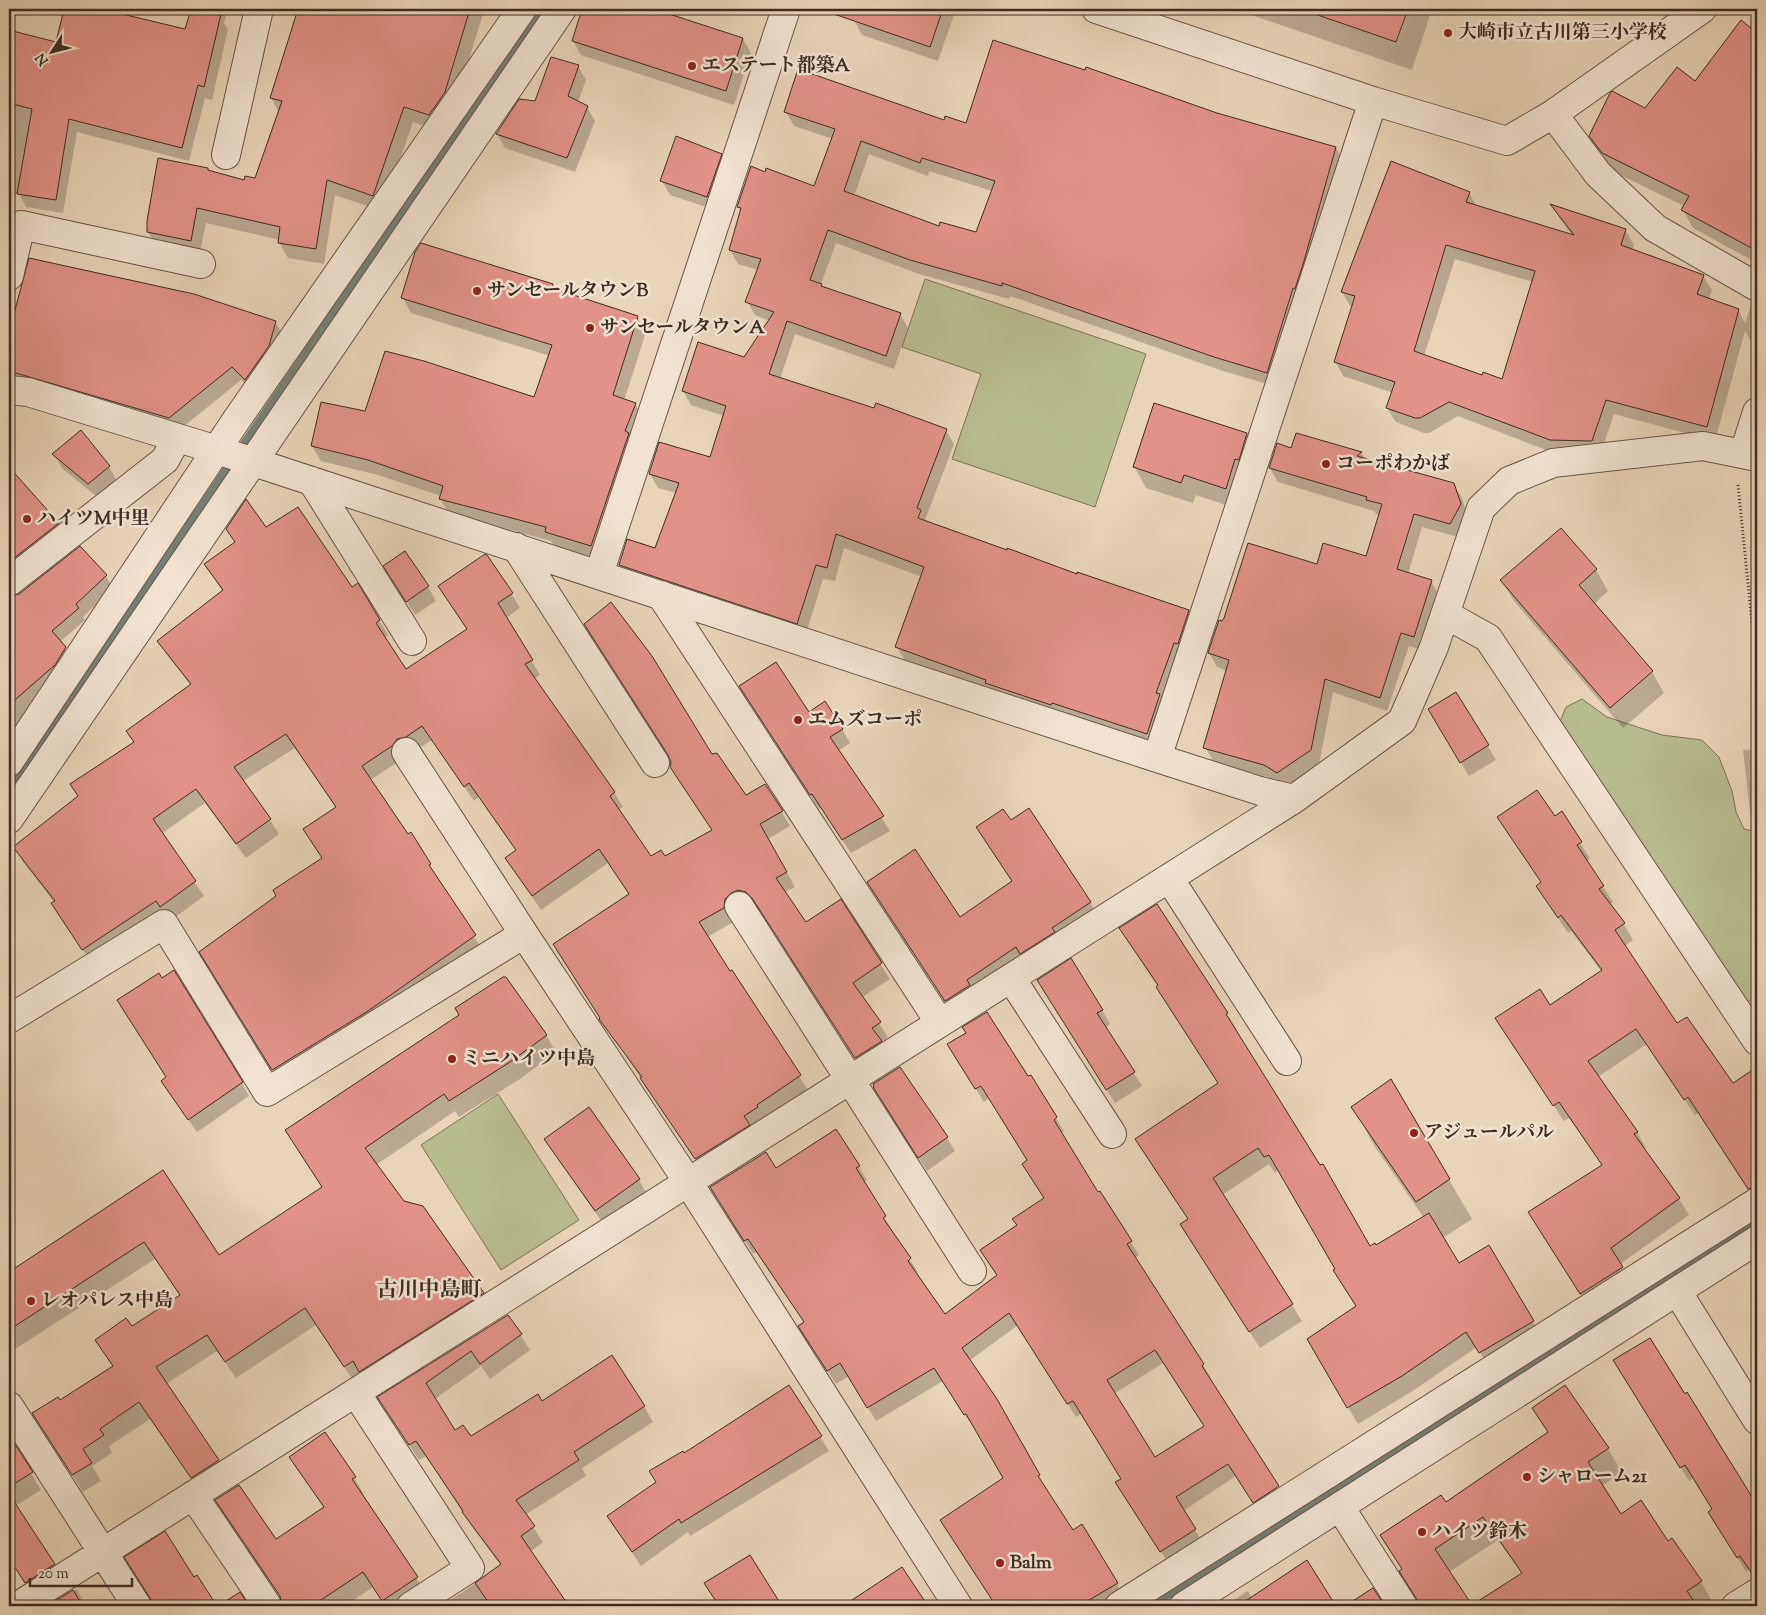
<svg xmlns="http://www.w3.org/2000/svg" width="1766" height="1615" font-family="'Sorts Mill Goudy','Noto Serif JP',serif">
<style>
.green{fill:#b7bc8e;stroke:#7b7458}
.shadow{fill:#0003;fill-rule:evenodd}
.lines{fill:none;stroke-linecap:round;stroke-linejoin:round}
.stream{stroke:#748077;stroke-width:10}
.building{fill:#e29287;stroke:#3f2c22;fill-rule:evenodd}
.minor-casing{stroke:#6a5647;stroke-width:30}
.path{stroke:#3f2c22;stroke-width:3;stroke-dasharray:1 2.5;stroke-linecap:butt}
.minor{stroke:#f1e3d0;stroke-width:28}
.poi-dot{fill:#8f2418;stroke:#f1e3d0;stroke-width:2}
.labels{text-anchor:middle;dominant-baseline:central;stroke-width:5;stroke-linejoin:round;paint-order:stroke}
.poi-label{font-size:19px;font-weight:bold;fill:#3f2c22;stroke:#f1e3d0;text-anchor:start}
.quarter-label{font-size:21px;font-weight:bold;fill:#3f2c22;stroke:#f1e3d0}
</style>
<rect width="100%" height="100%" fill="#ead4b7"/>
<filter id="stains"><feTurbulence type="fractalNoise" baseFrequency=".004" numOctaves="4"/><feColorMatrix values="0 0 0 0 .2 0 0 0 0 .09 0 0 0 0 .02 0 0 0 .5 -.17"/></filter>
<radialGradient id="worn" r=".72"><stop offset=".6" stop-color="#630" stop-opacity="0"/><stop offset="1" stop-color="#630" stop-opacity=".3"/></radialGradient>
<path class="green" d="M925,279L1146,354L1095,507L952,459L981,374L902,347Z
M1582,699L1607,717L1662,735L1702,740L1719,757L1732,791L1736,812L1744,829L1757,832V996L1744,1004L1559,724L1566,707Z
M498,1094L579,1220L501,1270L421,1145Z"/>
<path class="shadow" d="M66,9H128L127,17L186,30L192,9H228L224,23L228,29L212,100L205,98L189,161L77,132L63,213L26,207L20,195L9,193V31L57,43Z
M300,9H479L483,14L454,108L438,130L413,122L382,211L335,195L324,264L288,258L279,242L280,240L206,223L199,256L157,248L148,232L208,171L244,181L255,180L279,112L271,98Z
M583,9H649L743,39L751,53L734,105L581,55L573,41Z
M858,9H956L938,61L862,35L854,20Z
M1234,9H1432L1412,70Z
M1741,22L1757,34V165L1751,173L1757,176V263L1693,228L1683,210L1684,206L1614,172L1601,155L1590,136L1696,83Z
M578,66L586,80L578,102L587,107L595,121L575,172L505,148L497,134Z
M786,112L966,125L1216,114L1336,148L1344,162L1275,386L1223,371L1010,296L1009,299L919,274L836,243L821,284L823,288L900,314L908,328L894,369L795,334L780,379L875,410L946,430L954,444L925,520L927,523L1188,611L1196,625L1155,747L991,692L905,661L897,647L922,577L844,548L835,581L823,579L805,637L628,579L620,565L656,550L676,493L658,488L650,474L711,458L724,416L691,405L683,391L745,358L770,321L755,315L747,301L758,270L738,264L730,250L741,211L738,206L765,173L815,187L833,139L794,126ZM869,154L928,176L929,171L992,191L977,234L940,228L854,196Z
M721,155L729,169L715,210L670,195L662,181Z
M1469,193L1477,207L1573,236L1560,219L1552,206L1625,230L1634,245L1632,250L1703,276L1712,290L1709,299L1738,310L1745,323L1752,303L1757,304V345L1752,343L1745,331L1715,441L1614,414L1600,455H1559L1458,416L1429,433H1424L1396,422L1387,408L1393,393L1343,376L1335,361L1353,307L1350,306L1342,292ZM1455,259L1533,282L1502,381L1483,377L1424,356Z
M30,259L275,322L284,336L254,393L241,380L177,432L9,382V335Z
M553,285L556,290L637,317L646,332L624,401L635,404L644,419L599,561L555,547L551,541L449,514L440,499L441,496L378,475L321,461L312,446L366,413L535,399L550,356L411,313L403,298Z
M1246,434L1259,456L1238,509L1196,495L1193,503L1146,488L1134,466Z
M1297,434L1362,454L1365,459L1453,484L1462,498L1468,519L1458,537L1422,527L1408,574L1431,581L1439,595L1422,650L1409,646L1387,711L1333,692L1319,765L1286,786L1273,779L1213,761L1205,747L1228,671L1217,667L1209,653L1223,623L1318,566L1367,557L1380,515L1376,514L1374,511L1278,482L1270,468L1278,445L1292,450Z
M54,454L109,467L117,481L97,497L62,468Z
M20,481L58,524L65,536L9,580V491Z
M266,529L351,589L357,585L388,635L384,638L406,670L467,630L440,587L511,593L520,608L506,618L540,675L534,679L614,792L623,807L618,810L651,858H665L713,831L671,767L712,755L746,797L765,785L790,826L768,839L795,887L785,892L806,924L840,901L890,979L862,997L888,1037L881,1042L889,1057L864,1072L762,912L755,906L733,914L732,923L707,937L808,1090L705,1173L601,1019L630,895L608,863L541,910L516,873V851L479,797L474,801L432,740L370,780L408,836L410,834L483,951L282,1084L209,967L278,897L323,859L304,829L336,808L295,748L243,781L270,820L279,834L246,858L205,803L161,834L204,896L170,921L92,964L62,918L54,902L23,862L15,847L79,797L191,686L168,656L159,641L223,592L205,564Z
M80,548L106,576L113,588L83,617L85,620L60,642L72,661L9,740V598L19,596Z
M1596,570L1608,591L1594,604L1652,672L1664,693L1623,728L1514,601L1501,580Z
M393,580L428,587L436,601L415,615Z
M1456,693L1496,760L1469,776L1437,724Z
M749,701L809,714L842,729L850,743L838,751L890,831L851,853L821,808L819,809Z
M1757,749V831L1751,820L1743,750Z
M1555,818L1580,842L1590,859L1586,861L1613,902L1609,905L1624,924L1633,940L1625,946L1677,1025L1732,1085L1749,1074L1757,1087V1202L1699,1113L1695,1115L1647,1044L1598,1077L1637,1132L1646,1148L1644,1150L1679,1199L1689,1215L1620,1264L1631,1284L1590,1310L1539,1229L1603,1166L1569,1118L1564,1121L1506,1035L1602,972L1571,931L1568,933L1537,887L1542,883Z
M987,844L1090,902L1100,919L955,1018L868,882L960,919L1012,882Z
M1157,906L1227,1014L1237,1030L1235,1031L1370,1248L1375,1247L1424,1218L1375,1147L1353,1107L1391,1081L1472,1219L1443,1238L1459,1264L1488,1247L1542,1338L1490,1369L1477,1347L1411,1392L1358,1424L1309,1340L1357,1307L1279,1170L1275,1173L1269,1164L1222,1195L1302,1321L1260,1348L1192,1241L1189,1220L1219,1084L1121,929Z
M1047,995L1102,1010L1110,1024L1105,1028L1142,1086L1115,1103Z
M546,1035L556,1052L520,1079L459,1117L455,1111L376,1165L403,1202L483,1293L493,1310L355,1383L316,1325L236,1378L217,1351L166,1384L228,1478L202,1494L150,1419L109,1446L112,1453L92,1466L101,1481L83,1492L43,1430L60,1402L113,1367L96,1340L131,1328L180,1296L155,1259L9,1353V1255L17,1268L163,1172L219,1257L323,1188L297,1147Z
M956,1058L1027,1078L1030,1076L1064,1131L1061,1133L1098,1194L1099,1193L1139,1255L1135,1258L1203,1365L1211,1378L1209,1379L1285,1500L1261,1515L1236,1476L1183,1511L1203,1543L1169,1564L1125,1496L1122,1479L1081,1414L1076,1417L1018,1325L969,1361L996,1400L1046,1489H1045L1072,1532L1117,1584L1124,1597L1109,1606H997L949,1533L1005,1478L975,1426L973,1427L943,1381L876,1421L849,1376L836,1384L807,1340L805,1323L756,1252L753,1254L720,1201L775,1169L836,1131L867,1180L863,1182L892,1230L891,1231L918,1272L916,1274L944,1316L997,1276L981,1251L1048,1203L1028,1160L989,1098L984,1102ZM1163,1363L1205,1427L1154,1459L1114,1394Z
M242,1083L249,1096L197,1132L170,1094Z
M883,1102L947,1138L955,1151L927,1171Z
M589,1109L639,1180L647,1194L604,1225L554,1153L546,1139Z
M508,1316L530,1350L490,1379L481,1366L435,1399L455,1432L470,1438L542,1403L644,1406L653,1422L582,1468L586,1476L525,1515L543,1542L530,1552L567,1606H442L501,1566L473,1528L426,1456L419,1460L388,1413Z
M1623,1375L1684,1396L1718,1443L1757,1508V1581L1749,1569L1746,1572L1718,1526L1713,1509L1694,1478L1689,1481Z
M1565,1386L1608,1449L1622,1472L1602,1486L1621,1515L1668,1542L1672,1540L1701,1582L1714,1605L1530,1606L1528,1603L1522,1574L1498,1540L1449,1572L1471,1606H1420L1403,1570L1382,1536L1446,1504L1548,1433L1533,1408Z
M789,1387L829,1451L690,1536L688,1532L641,1566L608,1517L657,1483L684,1454Z
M10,1439L41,1490L15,1506L64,1582L36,1599L9,1558Z
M291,1458L354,1477L363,1493L361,1495L429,1597L415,1606H386L373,1587L345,1606H283V1600L226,1516L276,1540L324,1508Z
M750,1556L781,1606H720L706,1583Z
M1307,1562L1335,1606H1224L1248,1591L1252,1598Z
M901,1569L926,1606H845Z
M196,1577L216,1606H154L152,1600Z
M76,1589L87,1606H49Z"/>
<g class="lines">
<path class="stream" d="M9,791L541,9
M1150,1606L1757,1220"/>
</g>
<path class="building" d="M64,9H119L118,13L185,29L191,9H200L221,14L204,87L198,85L182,148L69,119L56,200L17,194L32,109L9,103V30L56,42Z
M298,9H470L445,92L429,115L404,107L373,196L327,180L316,249L278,243L280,227L197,208L191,241L147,232V221L158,158L208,168V170L244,180L245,176L255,178L282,101L270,98Z
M582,9H654L743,38L726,91L572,41Z
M832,9H943L930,47L831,13Z
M1312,9H1408L1396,42L1312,13Z
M1741,20L1757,33V251L1681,210L1689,196L1602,153L1589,136L1610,93L1612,91L1645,108L1677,67L1695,81Z
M993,40L1085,70L1086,67L1217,113L1336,147L1304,261L1295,289L1293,288L1267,373L1214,357L1002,283V286L910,260L828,230L810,280L822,284L821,286L901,313L886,356L787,321L769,374L874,408L876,403L947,429L917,508L921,510L918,518L1007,550V548L1077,574V572L1189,610L1178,644L1174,643L1156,693L1160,694L1147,734L1052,703L1051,705L985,683L986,680L895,647L924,567L836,534L827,568L816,565L797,624L619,565L627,539L655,548L679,483L649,474L659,442L710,457L726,406L682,391L698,342L744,357L774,312L745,302L761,259L729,250L741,208L737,207L751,166L765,172L766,168L814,186L835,129L784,112L798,69L944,120L945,116L966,123ZM861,141L920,163L922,158L995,181L976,232L940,222L939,226L844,191Z
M551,57L579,65L568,96L588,106L567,158L496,134L519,99L535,101Z
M676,136L722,154L707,197L660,181Z
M1391,161L1470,192L1466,202L1574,235L1550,204L1626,229L1621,245L1704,275L1697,294L1739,309L1707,427L1606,400L1592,441L1550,440L1449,402L1420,418H1415L1386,408L1395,382L1334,362L1355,296L1341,292ZM1446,245L1535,271L1502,379L1483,372L1482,375L1414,351Z
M421,243L553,284L552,288L638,316L613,395L636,403L625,431L629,433L591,546L545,532L546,527L439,499L443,486L368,460L311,446L321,402L365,411L385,351L424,361L534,397L552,345L401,298L415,252Z
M29,258L194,294L276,321L269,346L245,380L232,367L169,418L9,371V332Z
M1154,403L1247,433L1239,460L1235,459L1226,489L1184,475L1181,483L1133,467Z
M81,430L110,466L88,484L52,454Z
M1296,433L1362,452L1357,456L1454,483L1461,504L1450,524L1414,514L1397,569L1432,580L1414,637L1401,633L1380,698L1325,679L1311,750L1277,773L1264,765L1203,748L1229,660L1208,653L1219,620L1222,621L1224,618L1248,543L1317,564L1323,543L1366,556L1382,504L1366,500L1367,497L1269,468L1277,443L1291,448Z
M9,467L59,523L9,562Z
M246,499L266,527L298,507L352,587L358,583L380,620L376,623L406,669L467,629L438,586L485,554L487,555L513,593L498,603L533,660L525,664L615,792L610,796L651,856L661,850L665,856L712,830L670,767L671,762L668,755L584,624L611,602L652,656L712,754L717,753L746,795L765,784L783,811L760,824L787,872L776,878L806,922L841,899L882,963L853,983L881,1022L872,1028L882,1041L855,1058L752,898L746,892L738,890L731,893L725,899L724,908L699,922L730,971L732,970L801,1075L757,1105L758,1107L744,1116L750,1125L695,1159L640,1078L642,1077L599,1019L600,1018L553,944L629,894L599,849L532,896L505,858L516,850L469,783L464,787L422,726L406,737L397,739L392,746L362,766L408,834L411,832L431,864L429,865L476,935L368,1011L272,1070L199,952L276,896L273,890L322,858L303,829L336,807L286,734L234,767L271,819L236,844L196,789L153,819L196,881L160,907L156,901L82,950L51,903L55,901L13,847L78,796L70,784L134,742L126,731L191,684L157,641L223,590L204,564L235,542L226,529Z
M1561,528L1597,569L1579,585L1653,671L1610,708L1500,580Z
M80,546L107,575L76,604L79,608L52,631L66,647L55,665L9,705V597L19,594Z
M405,551L429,586L406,602L383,566Z
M776,662L809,712L825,701L843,729L830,737L884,816L842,840L812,794L810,795L739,686Z
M1456,692L1489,745L1460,763L1428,709Z
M1537,790L1555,816L1562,811L1582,842L1577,845L1604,886L1599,889L1625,923L1615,930L1677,1023L1687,1017L1733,1083L1757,1067V1187L1748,1189L1688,1097L1684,1100L1636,1029L1588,1061L1638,1132L1634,1134L1680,1198L1611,1248L1623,1267L1580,1294L1528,1212L1602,1165L1559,1102L1553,1106L1495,1018L1540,989L1550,1005L1602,970L1561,915L1558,918L1536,886L1541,882L1497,817Z
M1029,808L1091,902L1052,928L1055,932L1020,954L1016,947L967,980L970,985L945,1001L867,882L915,849L960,917L1012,881L976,827L1003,809L1011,820Z
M1157,904L1228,1013L1226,1014L1320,1165L1323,1164L1370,1246L1375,1243L1376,1245L1429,1213L1459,1263L1489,1245L1534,1321L1479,1353L1466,1332L1402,1376L1347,1408L1307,1339L1356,1306L1333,1270L1335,1269L1269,1155L1264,1157L1258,1148L1213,1178L1293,1304L1249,1332L1180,1224L1188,1219L1135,1139L1218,1083L1156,987L1158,985L1119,928Z
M1071,958L1103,1010L1097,1013L1135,1072L1106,1090L1037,980Z
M174,970L243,1082L188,1120L161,1081L166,1077L117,1000L159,973L162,978Z
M503,977H506L547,1035L510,1062L449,1101L444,1094L365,1148L404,1201L423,1206L484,1293L359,1372L353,1361L344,1367L305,1308L225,1362L207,1335L156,1367L219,1460L191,1478L139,1402L100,1429L104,1435L83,1449L92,1463L72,1475L32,1413L58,1397L60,1400L113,1366L95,1340L126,1318L132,1326L180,1295L144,1242L9,1330V1272L163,1170L219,1255L322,1187L285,1130L459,1015L455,1008Z
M987,1012L1028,1076L1031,1075L1057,1117L1054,1120L1098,1192L1100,1191L1132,1241L1127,1244L1204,1364L1202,1366L1279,1486L1253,1503L1228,1464L1176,1497L1196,1529L1160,1552L1115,1482L1121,1479L1073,1401L1067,1404L1009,1313L962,1348L997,1399L1040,1475L1038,1476L1073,1530L1082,1524L1118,1583L1079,1606H996L940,1520L1003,1478L966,1414L964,1415L934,1368L867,1408L840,1363L827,1371L798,1326L804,1322L748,1239L744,1241L710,1187L766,1152L776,1168L836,1129L860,1166L856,1168L886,1216L883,1218L911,1258L908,1261L945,1314L997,1275L980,1250L1017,1225L1012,1219L1044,1198L1022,1164L1027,1160L981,1086L975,1089L947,1044L966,1033L962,1027ZM1155,1350L1204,1426L1155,1457L1107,1380Z
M900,1067L948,1137L918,1158L873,1087L874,1086L873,1084Z
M1391,1079L1450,1179L1416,1202L1351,1107Z
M589,1107L640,1179L595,1211L544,1139Z
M508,1315L522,1334L480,1364L471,1351L426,1383L455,1430L463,1425L471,1436L538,1394L542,1401L612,1355L645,1406L574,1452L579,1460L516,1500L535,1526L521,1536L569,1606H491L475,1583L501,1564L462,1512L463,1511L416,1441L409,1445L377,1397Z
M1650,1338L1685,1394L1687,1392L1757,1505V1577L1755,1578L1740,1556L1737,1558L1708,1512L1712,1509L1685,1465L1680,1468L1613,1360Z
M789,1385L822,1436L681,1523L679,1519L632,1552L607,1516L656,1482L649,1471L683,1451L684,1453Z
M1565,1385L1609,1448L1588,1462L1621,1514L1641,1500L1668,1541L1672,1538L1702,1581L1687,1591L1697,1606H1418L1416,1598L1399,1571L1402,1569L1380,1535L1441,1495L1446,1502L1548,1432L1532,1408ZM1483,1517L1522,1573L1472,1605L1435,1549Z
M325,1432L356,1477L352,1479L418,1577L382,1601L363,1572L312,1606H282L280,1596L215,1500L239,1485L276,1539L324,1507L289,1457Z
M9,1435L33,1472L9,1487Z
M9,1494L55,1564L25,1583L9,1558Z
M165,1531L194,1577L197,1575L217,1606H152L150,1598L124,1557Z
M750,1555L782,1606H719L704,1583Z
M1307,1560L1336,1606H1238Z
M902,1567L928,1606H843Z
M1373,1588L1385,1606H1345Z
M73,1590L83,1606H47Z
M240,1592L249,1606H218Z"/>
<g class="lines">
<g class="minor-casing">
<path id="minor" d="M1096,9L1373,101L1507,141L1553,114L1702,9
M1553,114L1598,174L1655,228L1757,287
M226,155L259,9
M9,276L21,225L201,264
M9,390L28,392L217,450L1157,758L1260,791L1294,799L1402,721L1434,647L1481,508L1509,481L1553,463L1703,446L1757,457
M1744,453L1757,412
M312,481L412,641
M516,547L655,763
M599,574L786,9
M9,582L165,460L177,438
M661,595L940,1023
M1445,614L1488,638L1757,1041
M406,752L524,934L688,1182L958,1606
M1157,758L1373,101
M9,762L235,422L522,9
M9,819L562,9
M1169,878L1287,1061
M739,906L972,1271
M1011,978L1112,1134
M9,1019L164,924L267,1092L524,934
M1677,1291L1757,1420
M356,1393L470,1568L411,1606
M9,1406L137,1606
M193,1495L267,1605
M1340,1507L1403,1606
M18,1606L1294,799
M1119,1606L1757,1202
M1184,1606L1757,1240
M1736,1606L1757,1593"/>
</g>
<path class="path" d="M1738,485L1752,623"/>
<use href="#minor" class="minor"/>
</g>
<g class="poi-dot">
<circle cx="1448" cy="33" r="5"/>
<circle cx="692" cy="66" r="5"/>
<circle cx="477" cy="291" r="5"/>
<circle cx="590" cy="328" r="5"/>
<circle cx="1326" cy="464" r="5"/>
<circle cx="27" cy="519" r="5"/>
<circle cx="798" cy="720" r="5"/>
<circle cx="452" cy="1059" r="5"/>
<circle cx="1414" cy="1133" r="5"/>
<circle cx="31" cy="1301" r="5"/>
<circle cx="1527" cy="1477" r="5"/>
<circle cx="1422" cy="1532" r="5"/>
<circle cx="1000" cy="1563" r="5"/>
</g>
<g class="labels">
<g class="poi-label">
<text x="1458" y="33">大崎市立古川第三小学校</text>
<text x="702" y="66">エステート都築A</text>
<text x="487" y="291">サンセールタウンB</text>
<text x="600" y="328">サンセールタウンA</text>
<text x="1336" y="464">コーポわかば</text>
<text x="37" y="519">ハイツM中里</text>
<text x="808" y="720">エムズコーポ</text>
<text x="462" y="1059">ミニハイツ中島</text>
<text x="1424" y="1133">アジュールパル</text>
<text x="41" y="1301">レオパレス中島</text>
<text x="1537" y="1477">シャローム21</text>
<text x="1432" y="1532">ハイツ鈴木</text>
<text x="1010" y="1563">Balm</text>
</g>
<g class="quarter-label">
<text x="429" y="1291">古川中島町</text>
</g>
</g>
<rect width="1766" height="1615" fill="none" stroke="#ead4b7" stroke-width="30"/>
<rect x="10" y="10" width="1746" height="1595" fill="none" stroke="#3f2c22" stroke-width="2.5"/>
<rect x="15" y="15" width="1736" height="1585" fill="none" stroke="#3f2c22"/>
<g transform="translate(52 52) rotate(234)" stroke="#f1e3d0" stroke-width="4" paint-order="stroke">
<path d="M0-4L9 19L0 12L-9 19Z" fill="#3f2c22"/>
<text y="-8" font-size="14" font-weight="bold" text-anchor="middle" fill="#3f2c22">N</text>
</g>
<path d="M30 1578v8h102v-8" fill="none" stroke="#3f2c22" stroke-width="2.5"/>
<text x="38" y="1578" font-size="15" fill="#3f2c22" stroke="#f1e3d0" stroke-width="4" paint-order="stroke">20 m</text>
<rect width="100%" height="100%" filter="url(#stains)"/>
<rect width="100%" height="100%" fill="url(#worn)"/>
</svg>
